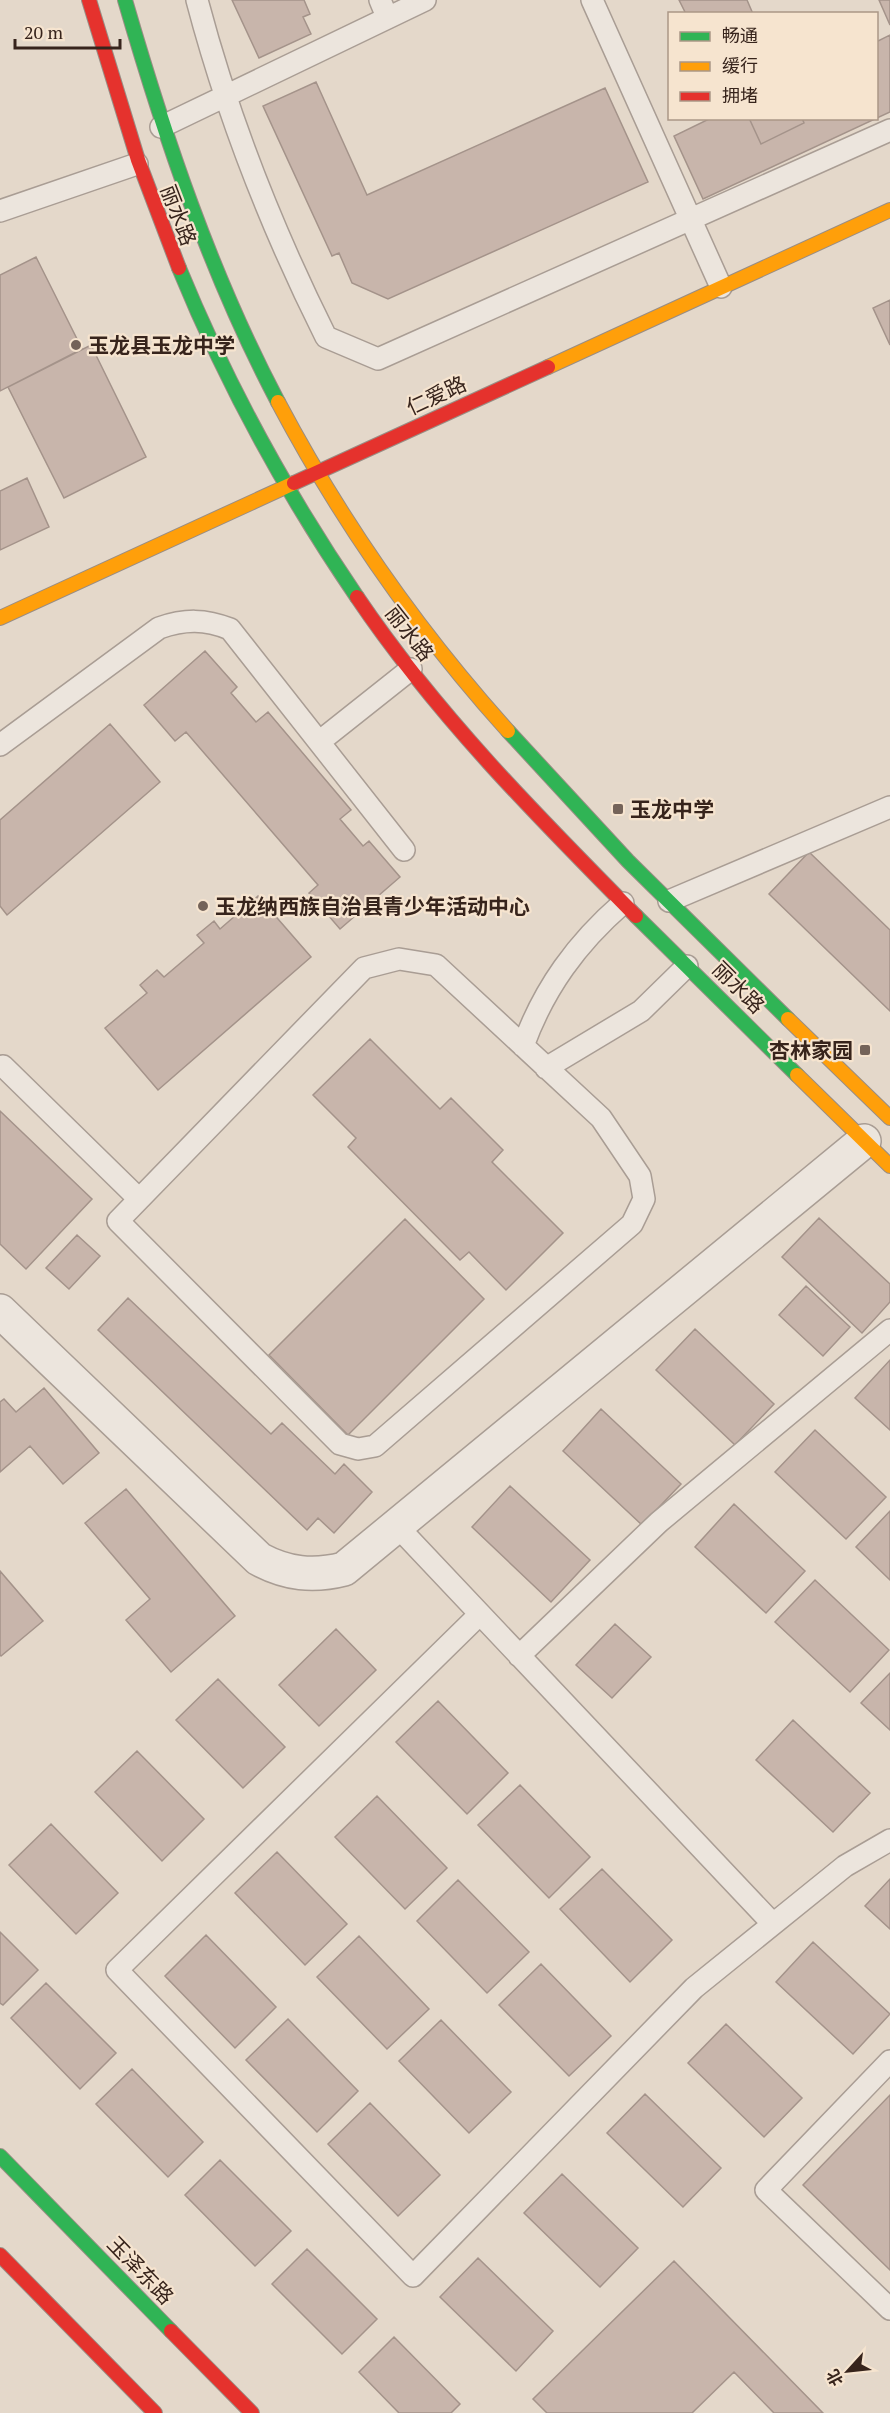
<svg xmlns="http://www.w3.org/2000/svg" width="890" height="2413" font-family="'PT Serif','Noto Sans SC',serif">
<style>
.building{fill:#c8b5ab;stroke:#a4938a;stroke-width:1.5}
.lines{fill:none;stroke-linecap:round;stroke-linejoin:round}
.lane-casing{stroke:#a99d94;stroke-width:24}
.street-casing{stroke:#a99d94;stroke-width:36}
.fast-casing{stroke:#998d84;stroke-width:16}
.slow-casing{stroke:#998d84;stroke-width:16}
.jam-casing{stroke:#998d84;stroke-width:16}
.lane{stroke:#ece5dd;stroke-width:21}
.street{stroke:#ece5dd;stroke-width:33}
.fast{stroke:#30b455;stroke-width:14}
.slow{stroke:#ff9f0a;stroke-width:14}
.jam{stroke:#e5322d;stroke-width:14}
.poi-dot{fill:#746359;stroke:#f6e4cf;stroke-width:2}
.labels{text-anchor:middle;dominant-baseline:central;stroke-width:4.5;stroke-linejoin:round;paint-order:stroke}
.street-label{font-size:21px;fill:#37241c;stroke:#f6e4cf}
.poi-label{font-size:21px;font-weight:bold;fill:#37241c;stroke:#f6e4cf;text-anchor:start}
</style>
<rect width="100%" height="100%" fill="#e4d8ca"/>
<path class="building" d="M232,0H304L310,14L303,17L311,34L259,58Z
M679,0H747L753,14H686Z
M879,0H890V25Z
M890,35V112L703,199L674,136L711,118H876V42Z
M316,82L367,195L605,88L648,182L388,299L352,283L339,253L332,256L263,106Z
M749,118H802L804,123L761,144Z
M36,257L82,349L0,391V275Z
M890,300V345L873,308Z
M91,345L146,457L64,498L8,387Z
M27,478L49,527L0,550V491Z
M205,651L237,687L231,693L256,722L268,712L351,810L340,819L363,846L369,841L400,877L340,929L309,893L318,885L186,732L175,741L144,705Z
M110,724L160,782L7,915L0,906V820Z
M809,852L890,930V1011L769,894Z
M258,896L311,957L158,1090L105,1028L147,993L140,985L157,970L164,977L204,943L197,935L214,921L220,929Z
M370,1039L440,1109L451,1098L503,1150L492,1162L563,1233L506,1290L469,1252L460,1260L348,1147L356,1138L313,1095Z
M0,1111L92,1199L26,1269L0,1244Z
M819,1218L890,1284V1302L862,1333L782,1257Z
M405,1219L484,1299L348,1435L269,1355Z
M77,1235L100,1256L69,1289L46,1268Z
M806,1286L850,1327L823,1356L779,1315Z
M128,1298L271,1434L282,1423L335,1474L344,1464L372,1492L334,1533L318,1518L307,1530L98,1330Z
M695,1329L774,1404L735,1445L656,1370Z
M890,1360V1430L855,1398Z
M44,1388L99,1453L63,1484L30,1446L0,1472V1402L4,1399L16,1412Z
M601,1409L681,1484L642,1525L563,1451Z
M815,1430L886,1497L846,1539L775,1472Z
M510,1486L590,1560L551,1602L472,1527Z
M126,1489L235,1616L171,1672L126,1620L150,1599L85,1523Z
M734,1504L805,1571L766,1613L695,1547Z
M890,1511V1580L856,1547Z
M0,1571L43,1621L1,1656L0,1655Z
M815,1580L889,1650L850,1692L775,1622Z
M615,1624L651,1657L612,1698L576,1665Z
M336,1629L376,1670L319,1726L279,1685Z
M890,1673V1730L861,1703Z
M218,1679L285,1747L243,1788L176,1720Z
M438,1701L508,1773L467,1814L396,1742Z
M793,1720L870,1793L833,1832L756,1760Z
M137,1751L204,1819L162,1861L95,1792Z
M520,1785L590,1857L549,1898L478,1825Z
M377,1796L447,1868L405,1909L335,1837Z
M51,1824L118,1893L76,1934L9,1865Z
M277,1852L347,1924L305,1965L235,1893Z
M602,1869L672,1940L630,1982L560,1909Z
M890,1879V1929L865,1906Z
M458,1880L529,1952L487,1993L417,1921Z
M0,1932L38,1970L3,2005L0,2003Z
M206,1935L276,2007L235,2048L165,1976Z
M359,1936L429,2009L387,2049L317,1977Z
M813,1942L890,2014L853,2054L776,1982Z
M541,1964L611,2036L569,2076L499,2005Z
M46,1983L116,2053L80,2089L11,2018Z
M288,2019L358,2091L317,2132L246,2060Z
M441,2020L511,2092L469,2133L399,2061Z
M726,2024L802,2098L764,2137L688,2063Z
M132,2069L203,2142L168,2177L96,2104Z
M645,2094L721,2168L683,2207L607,2133Z
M890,2095V2270L803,2185Z
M370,2103L440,2175L398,2216L328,2144Z
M220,2160L291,2231L255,2266L185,2195Z
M562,2174L638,2248L600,2287L524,2213Z
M307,2249L377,2319L342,2354L272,2284Z
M478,2258L553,2331L516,2371L440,2297Z
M674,2261L823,2413H774L734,2372L692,2413H547L533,2399Z
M394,2337L460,2404L451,2413H399L359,2372Z"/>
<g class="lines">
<g class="lane-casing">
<path id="lane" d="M197,0C228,118 272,229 326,337L378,359L890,130
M380,0L387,17
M592,0L721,287
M161,127L425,0
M0,211L137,164
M319,742L411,669
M0,745L159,628C185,619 205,619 230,629L404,850
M669,901L890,807
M399,959L436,965L601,1118L640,1176L644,1199L632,1224L375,1446L358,1449L340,1444L118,1221L364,968Z
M523,1046C544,988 577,943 623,903
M3,1066L139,1199
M546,1068L641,1011L687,966
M397,1526L773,1924
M480,1614L117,1970L413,2276L694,1988L845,1866L890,1840
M519,1656L659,1522L890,1330
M890,2061L766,2190L890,2309"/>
</g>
<g class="street-casing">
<path id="street" d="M0,1311L259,1559C287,1574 313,1577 344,1569L864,1141"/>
</g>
<g class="fast-casing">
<path id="fast" d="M125,0C165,138 211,275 278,402
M179,268C227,385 286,493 357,597
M508,731L628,861L788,1019
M636,916L797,1075
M0,2156L171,2331"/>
</g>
<g class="slow-casing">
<path id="slow" d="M548,367L890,210
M278,402C341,521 418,631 508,731
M0,618L294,483
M788,1019L890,1118
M797,1075L890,1166"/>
</g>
<g class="jam-casing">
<path id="jam" d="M89,0L138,160L179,268
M294,483L548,367
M357,597C436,714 537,816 636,916
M0,2255L155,2413
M171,2331L252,2413"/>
</g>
<use href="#lane" class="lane"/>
<use href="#street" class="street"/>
<use href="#fast" class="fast"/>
<use href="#slow" class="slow"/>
<use href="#jam" class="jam"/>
</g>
<g class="poi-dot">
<circle cx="76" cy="345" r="6"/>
<rect x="612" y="803" width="12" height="12" rx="3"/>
<circle cx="203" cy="906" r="6"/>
<rect x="859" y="1044" width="12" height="12" rx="3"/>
</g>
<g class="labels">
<g class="street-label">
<text transform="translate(179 215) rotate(69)">丽水路</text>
<text transform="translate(436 395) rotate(-25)">仁爱路</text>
<text transform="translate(410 633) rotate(52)">丽水路</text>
<text transform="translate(739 987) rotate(45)">丽水路</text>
<text transform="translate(141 2270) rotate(46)">玉泽东路</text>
</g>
<g class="poi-label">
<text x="88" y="345">玉龙县玉龙中学</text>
<text x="630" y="809">玉龙中学</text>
<text x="215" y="906">玉龙纳西族自治县青少年活动中心</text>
<text x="853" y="1050" text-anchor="end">杏林家园</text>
</g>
</g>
<rect x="668" y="12" width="210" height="108" fill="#f6e4cf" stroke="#aa9787" stroke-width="1.5"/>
<rect x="680" y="32" width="30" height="9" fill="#30b455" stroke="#aa9787" stroke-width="1.5"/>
<text x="722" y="42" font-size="18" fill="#37241c">畅通</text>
<rect x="680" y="62" width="30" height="9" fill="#ff9f0a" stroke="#aa9787" stroke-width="1.5"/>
<text x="722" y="72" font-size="18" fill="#37241c">缓行</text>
<rect x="680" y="92" width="30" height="9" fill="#e5322d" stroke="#aa9787" stroke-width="1.5"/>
<text x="722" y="102" font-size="18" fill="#37241c">拥堵</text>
<g transform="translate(848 2371) rotate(243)" stroke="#f6e4cf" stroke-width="4.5" paint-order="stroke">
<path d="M0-4.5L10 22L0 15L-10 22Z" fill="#37241c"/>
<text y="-9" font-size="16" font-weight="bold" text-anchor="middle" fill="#37241c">北</text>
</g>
<path d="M15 39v9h105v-9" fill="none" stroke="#37241c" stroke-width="3"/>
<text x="24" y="39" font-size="18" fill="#37241c" stroke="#f6e4cf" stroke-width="4.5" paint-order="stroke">20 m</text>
</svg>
